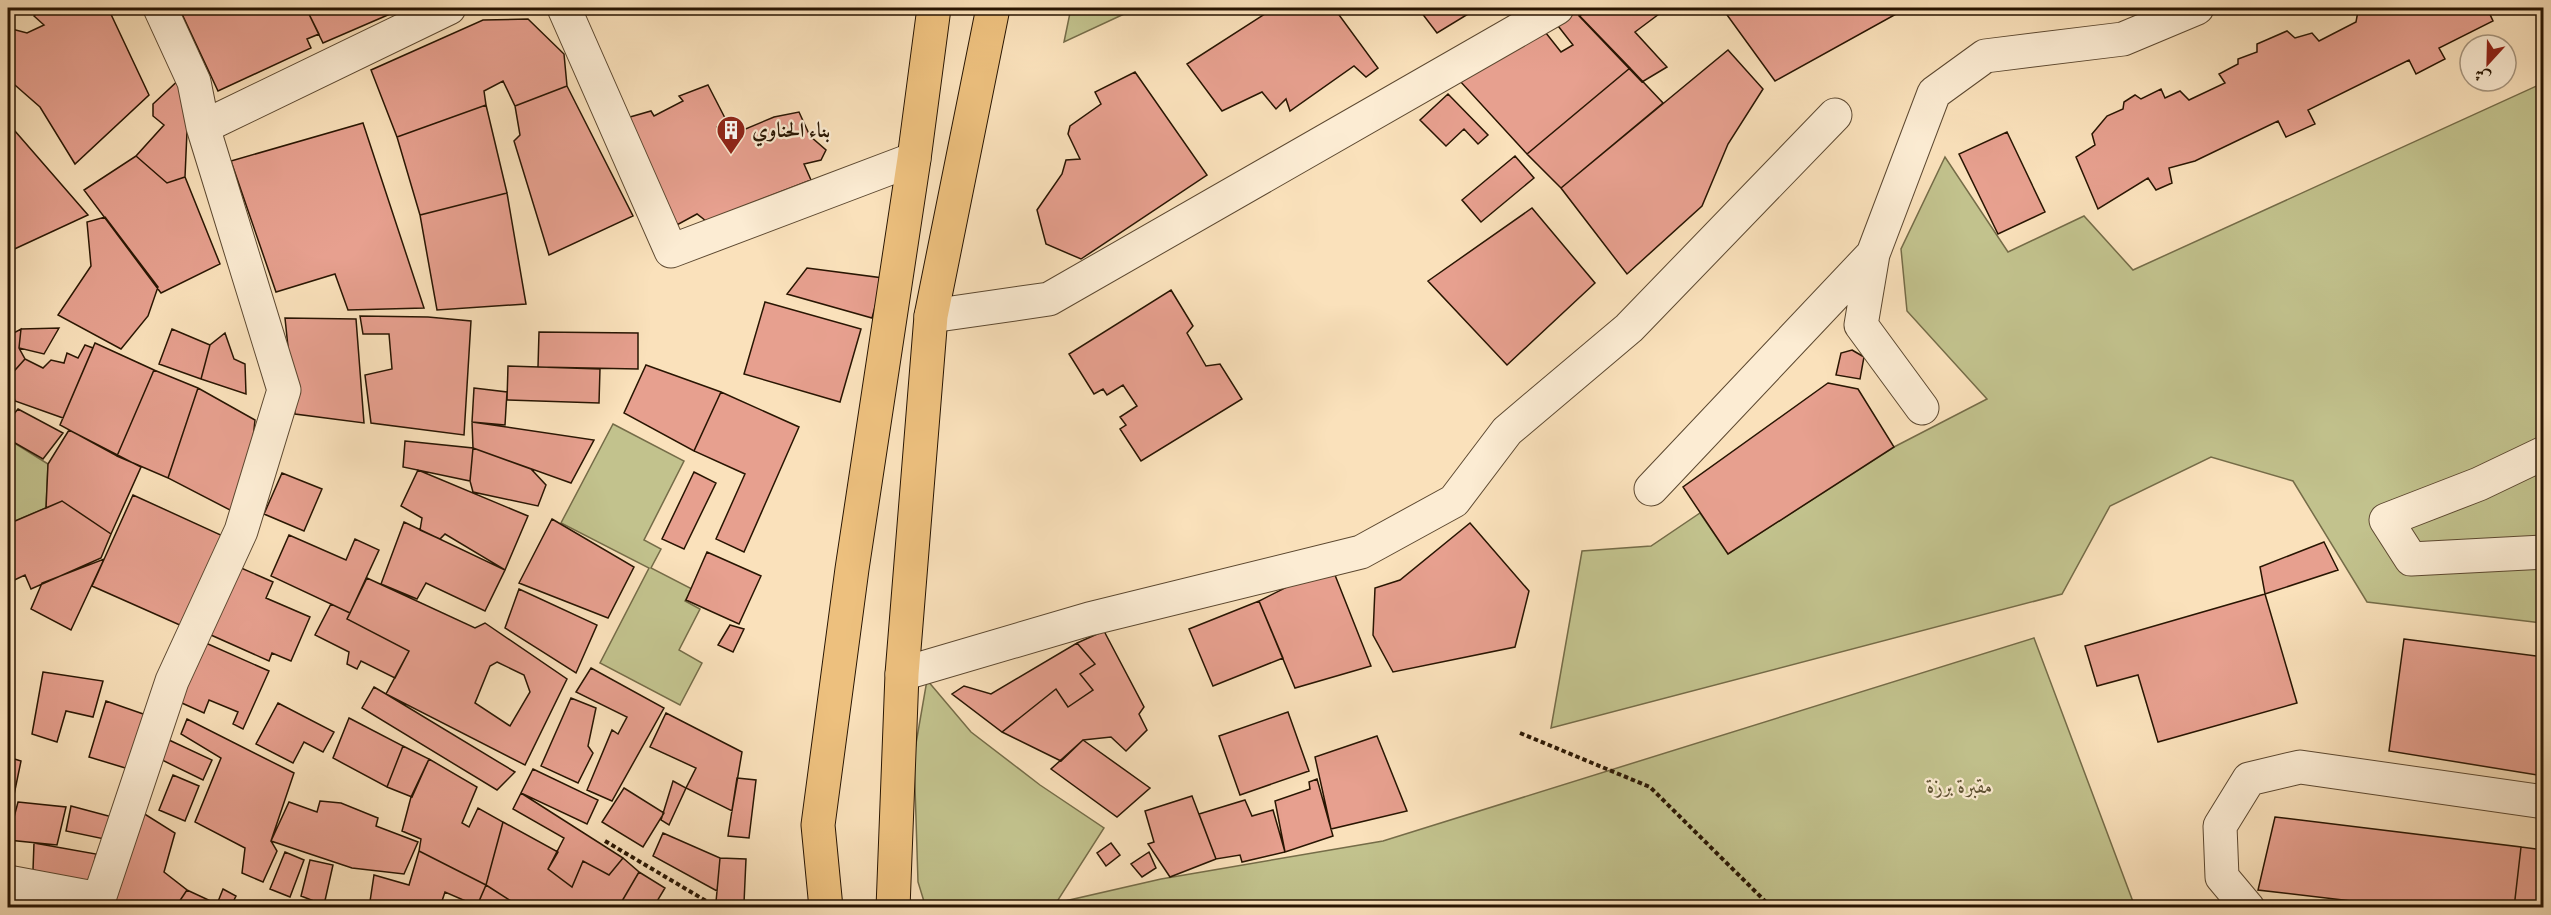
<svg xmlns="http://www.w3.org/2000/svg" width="2551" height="915" font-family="'IM FELL Great Primer',Amiri,serif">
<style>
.green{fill:#c2c28d;stroke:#756c48;stroke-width:1.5}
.building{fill:#e7a08f;stroke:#281502;stroke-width:1.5;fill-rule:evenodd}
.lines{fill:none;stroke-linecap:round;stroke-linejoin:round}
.minor-casing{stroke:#5c4830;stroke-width:35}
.major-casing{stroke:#281502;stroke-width:35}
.path{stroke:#281502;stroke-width:4;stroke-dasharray:4.5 3;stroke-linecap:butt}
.minor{stroke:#fcecd3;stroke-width:33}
.major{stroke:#edc07e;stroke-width:33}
.labels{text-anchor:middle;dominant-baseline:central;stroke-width:4.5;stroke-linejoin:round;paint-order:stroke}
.poi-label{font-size:21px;font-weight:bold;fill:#281502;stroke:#fcecd3;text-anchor:start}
.park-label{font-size:21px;font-style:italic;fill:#5e5233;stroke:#fcecd3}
</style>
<rect width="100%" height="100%" fill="#fae1bb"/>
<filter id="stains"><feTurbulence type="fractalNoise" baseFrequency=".00333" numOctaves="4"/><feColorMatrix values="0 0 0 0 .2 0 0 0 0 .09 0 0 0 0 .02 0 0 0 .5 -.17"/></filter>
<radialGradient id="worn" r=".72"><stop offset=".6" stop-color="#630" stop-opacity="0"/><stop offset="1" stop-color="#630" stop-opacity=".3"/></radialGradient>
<path class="green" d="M1071,8H1137L1064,42Z
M2543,83V623L2367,602L2293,481L2211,457L2110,506L2062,594L1551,728L1582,551L1651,546L1700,513L1728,554L1894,447L1987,399L1907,311L1901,249L1945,157L2008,252L2084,216L2133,270Z
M613,424L684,461L644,540L661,549L651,568L692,589L685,601L700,609L679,650L702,663L680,705L600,663L649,568L561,523Z
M8,439L48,464L46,508L8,524Z
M2034,638L2135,907L926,908L918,882L914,755L927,680L971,732L1040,785L1104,828L1056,903L1161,879L1383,841Z"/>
<path class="building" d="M42,8H108L149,95L75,164L40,107L8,79V28L27,33L44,25L34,16Z
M196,8H218L220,13L233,8H306L319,34L307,39L311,48L218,91L182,14Z
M218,8H233L220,13Z
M306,8H404L323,43Z
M1274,8H1334L1378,68L1366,77L1354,66L1290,111L1286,99L1276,109L1262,92L1222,111L1187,64Z
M1418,8H1478L1437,33Z
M1572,8L1630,68L1527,154L1459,80L1542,28L1561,52L1573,45L1555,22Z
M1592,8H1667L1635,32L1667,67L1642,82L1579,16Z
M1722,8H1894L1898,13L1775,81Z
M2367,8H2487L2493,21L2439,48L2445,59L2416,74L2409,60L2308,110L2315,124L2286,137L2278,121L2195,161L2169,168L2172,183L2156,190L2148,178L2098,209L2076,157L2095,145L2092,134L2107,116L2123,109L2124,102L2135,95L2141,99L2161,89L2165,98L2180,91L2189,100L2225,83L2219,74L2238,64V59L2257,52V44L2287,31L2295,38L2312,33L2319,41L2356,22L2358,11Z
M528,19L564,54L567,86L515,106L503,81L484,91L486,105L397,137L371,70L483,20Z
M1728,50L1763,89L1728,144L1702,206L1627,274L1561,188Z
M1630,68L1663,103L1561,188L1527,154Z
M1135,72L1207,175L1081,259L1046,244L1037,210L1062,174L1066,160L1080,159L1068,134L1070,126L1101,104L1095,92Z
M183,76L189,85L185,177L167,183L136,156L164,125L153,116V104Z
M708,85L726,120L717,127L724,138L774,117L799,112L810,136L826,150L821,160L804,164L811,180L706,221L697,214L675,226L623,119L651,111L654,116L683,101L679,96Z
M567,86L633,216L549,255L514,141L520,135L515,106Z
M1448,94L1488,135L1478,144L1464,129L1446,146L1420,120Z
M486,105L507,193L420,215L397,137Z
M8,123L88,215L8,252Z
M363,123L424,308L348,310L335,274L276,292L231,161Z
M2007,132L2045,212L1998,234L1959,154Z
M136,156L167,183L185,177L220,264L161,293L84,190Z
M1515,156L1534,178L1481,222L1462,200Z
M507,193L526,304L437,310L420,215Z
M1532,208L1595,283L1507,365L1428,281Z
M105,217L158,287L148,316L121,349L58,315L91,266L87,222Z
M807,268L883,278L872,318L787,294Z
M1171,290L1193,326L1187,333L1206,366L1220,364L1242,399L1141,461L1120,429L1126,425L1120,417L1137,406L1123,385L1107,395L1103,389L1094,394L1069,354Z
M765,302L861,329L840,402L744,374Z
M360,316L428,317L471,321L464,435L371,423L365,375L392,369L389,334H363Z
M285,318L356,319L364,423L295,414Z
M59,328L44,354L19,348L21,329Z
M21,329L19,348L25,359L8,378V336Z
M172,329L210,345L201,379L159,364Z
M539,332L638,333V369L538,367Z
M225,333L234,359L245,364L246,394L201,379L210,345Z
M95,343L154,370L117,456L60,425Z
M85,345L93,348L63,418L15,401L8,378L25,359L43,368L51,360L64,363L67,353L78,358Z
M1852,350L1864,357L1860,379L1836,375L1841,353Z
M646,365L721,392L694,451L624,413Z
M508,366L600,369L599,403L507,400Z
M154,370L198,388L168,478L117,456Z
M1828,383L1858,389L1894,447L1728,554L1683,487Z
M9,386L15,401L8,407V387Z
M198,388L255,420L250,467L232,511L168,478Z
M474,388L507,392L505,425L472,422Z
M721,392L799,427L744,552L716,539L745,474L694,451Z
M18,409L63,433L43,459L8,439V421Z
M472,422L594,440L571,483L473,448Z
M69,430L141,467L111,534L62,501L46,508L48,464Z
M405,441L473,448L470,481L403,467Z
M473,448L531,469L546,485L538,506L473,492L470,481Z
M418,470L528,516L505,570L445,534L440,539L420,530L422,518L401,506Z
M694,472L716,483L684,549L662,539Z
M282,473L322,489L304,531L264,514Z
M133,495L223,536L182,626L92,586Z
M62,501L111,534L101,558L31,589L25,575L8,583V524Z
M552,519L634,567L608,618L519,583Z
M404,522L505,570L485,611L426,583L417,599L381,584Z
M1470,523L1529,591L1515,647L1393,672L1373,635L1375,588L1400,580Z
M289,535L346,560L355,539L379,550L350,613L271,576Z
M2324,542L2338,570L2265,594L2260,567Z
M707,552L761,576L739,624L686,600Z
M104,559L71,630L31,609L42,583Z
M232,564L273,582L266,598L310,617L291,661L272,653L269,661L202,631Z
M1331,565L1371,666L1295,688L1259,601Z
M367,578L475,628L485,623L567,679L525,765L386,694L409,651L347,619ZM497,662L524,675L530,692L510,726L475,703L490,666Z
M519,589L597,625L576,673L505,628Z
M2265,594L2297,703L2158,742L2138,675L2097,686L2085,646Z
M1259,601L1283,658L1213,686L1189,629Z
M331,604L350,613L347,619L409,651L395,678L361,661L357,669L347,664L349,652L315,635Z
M730,625L744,629L733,652L718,645Z
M1104,631L1144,707L1139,714L1147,730L1126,751L1111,737L1083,740L1061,761L1002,732L1056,689L1068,707L1093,690L1080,674L1095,664L1077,643Z
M2404,639L2544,657V776L2389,751Z
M199,640L269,671L243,729L233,724L238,712L209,700L204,713L173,699Z
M1077,643L1095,664L1080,674L1093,690L1068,707L1056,689L1002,732L952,694L964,686L991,694Z
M591,668L664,708L612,801L587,790L612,730L618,734L627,717L576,692Z
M43,672L103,681L93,717L66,711L57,742L32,734Z
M374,687L386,694L515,772L497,790L362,708Z
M571,698L596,708L588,746L593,753L578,783L541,766Z
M106,701L149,716L132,770L89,757Z
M278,703L334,732L323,752L304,742L293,763L256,744Z
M1288,712L1309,771L1240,795L1219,736Z
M666,713L742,752L732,811L686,788L696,768L650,747Z
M349,718L403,746L387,787L333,758Z
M187,719L294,773L271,841L277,851L263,882L242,873L245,848L195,822L221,758L181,734Z
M1377,736L1407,811L1331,829L1315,757Z
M169,740L212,760L203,780L160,759Z
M1083,740L1150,788L1117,817L1051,769Z
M403,746L429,759L412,797L387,787Z
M8,757L21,761L14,795L8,794Z
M429,759L477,787L462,823L469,827L478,808L503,822L486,885L419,851L421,839L402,831L411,797Z
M533,769L598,800L587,824L521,793Z
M173,775L199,786L185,821L159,810Z
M737,778L756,780L749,838L728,836Z
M1317,779L1333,836L1285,852L1275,801L1310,789L1309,782Z
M673,781L686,788L669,825L661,820Z
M624,788L664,813L643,847L602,822Z
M521,793L623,858L609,875L583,861L572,887L548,869L564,838L513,809Z
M1192,796L1216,859L1170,877L1148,844L1154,842L1145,811Z
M1245,800L1252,816L1273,810L1285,852L1242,862L1240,855L1216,859L1199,814Z
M320,801L341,803L378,818L376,826L418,842L404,874L352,868L271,841L289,802L317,812Z
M18,802L66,807L57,845L8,840Z
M71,806L116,818L109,840L66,831Z
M135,808L175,833L164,872L187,890L175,908H117L112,875Z
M2275,817L2521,847L2514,908H2411L2258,890Z
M503,822L558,852L548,869L572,887L583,861L609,875L623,858L639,872L618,908H522L486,885Z
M663,833L720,858L717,891L653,856Z
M34,843L96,854L90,883L33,870Z
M1111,843L1120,855L1106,866L1097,853Z
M2521,847L2544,850V908H2514Z
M419,851L486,885L477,906L445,892L442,901L453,908H369L374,875L409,885Z
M285,852L304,860L290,897L270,889Z
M1149,852L1156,868L1142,877L1131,864Z
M720,858L746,859L744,903L716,902Z
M310,860L333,865L324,905L301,896Z
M639,872L665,888L653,908H618Z
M486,885L522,908H476Z
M223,889L236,896L230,908H175L187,890L217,904Z"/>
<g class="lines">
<g class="minor-casing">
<path id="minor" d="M564,8L671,251L914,159
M203,127L449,8
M931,316L1049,299L1557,8
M1922,408L1861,325L1873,254L1934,93L1985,56L2123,39L2197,8
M2544,453L2479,484L2386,520L2411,559L2544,552
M1651,489L1873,254
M902,674L1089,619L1361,552L1454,501L1507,431L1629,328L1835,115
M8,882L99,899L172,681L241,531L284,390L203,127L194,82L160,8
M2248,908L2222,877L2220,826L2249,779L2300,767L2544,802"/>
</g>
<g class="major-casing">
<path id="major" d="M826,908L818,825L852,569L914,159L934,8
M893,908L902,674L931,316L993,8"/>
</g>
<path class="path" d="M1520,733L1650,787L1772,908
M605,841L718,908"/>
<use href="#minor" class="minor"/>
<use href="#major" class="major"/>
</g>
<defs>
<g id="building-pin" transform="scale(1.5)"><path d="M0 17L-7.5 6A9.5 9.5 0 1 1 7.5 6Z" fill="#8f2418" stroke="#fcecd3"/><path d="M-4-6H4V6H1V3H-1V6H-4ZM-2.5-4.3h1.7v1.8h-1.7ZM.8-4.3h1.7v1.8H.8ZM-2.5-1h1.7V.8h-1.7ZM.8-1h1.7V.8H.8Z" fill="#fff"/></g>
</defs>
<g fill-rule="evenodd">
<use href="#building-pin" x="731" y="130"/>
</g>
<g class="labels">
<g class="poi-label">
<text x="752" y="130">بناء الحناوي</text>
</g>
<g class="park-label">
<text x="1960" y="786">مقبرة برزة</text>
</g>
</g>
<rect width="2551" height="915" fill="none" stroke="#fae1bb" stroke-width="30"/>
<rect x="9" y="9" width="2533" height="897" fill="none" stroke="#281502" stroke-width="3"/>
<rect x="15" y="15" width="2521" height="885" fill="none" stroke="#281502" stroke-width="1.5"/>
<g transform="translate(2488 63) rotate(202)"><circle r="28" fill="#fcecd3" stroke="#a7967f" stroke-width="1.5"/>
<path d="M0-4.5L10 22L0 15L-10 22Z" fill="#8f2418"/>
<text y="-9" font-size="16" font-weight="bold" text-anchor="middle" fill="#281502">ش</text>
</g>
<rect width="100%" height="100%" filter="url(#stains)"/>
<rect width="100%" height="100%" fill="url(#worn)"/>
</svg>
